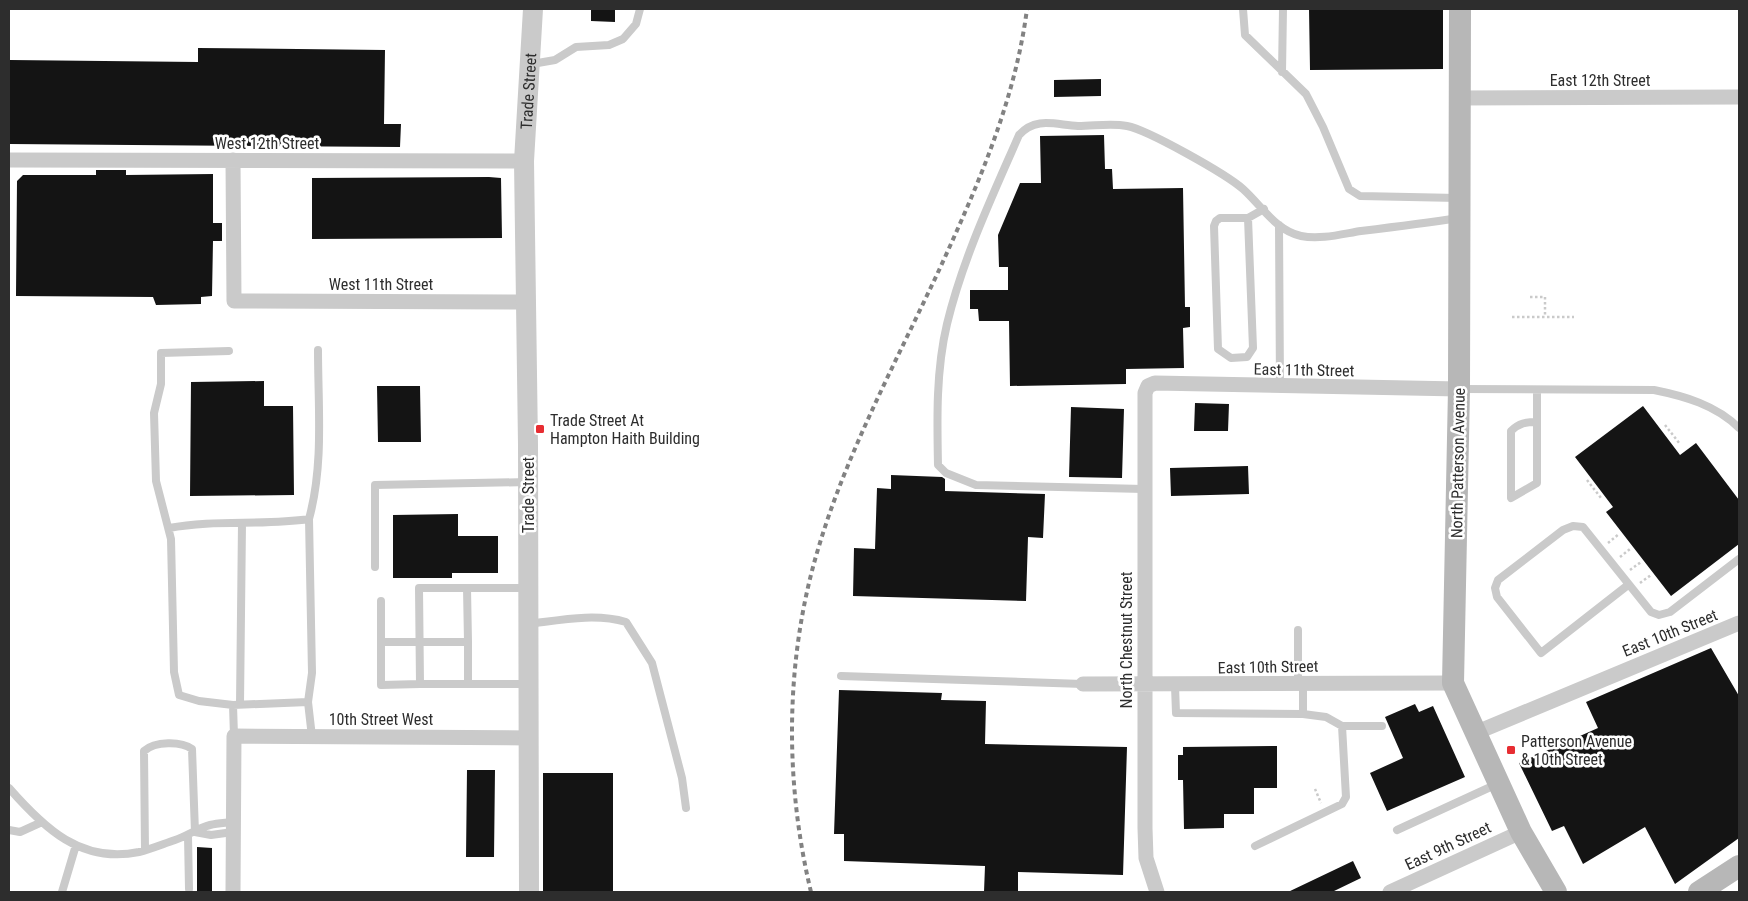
<svg xmlns="http://www.w3.org/2000/svg" width="1748" height="901" font-family="'Roboto Condensed',sans-serif">
<style>
.building{fill:#141414}
.lines{fill:none;stroke-linecap:round;stroke-linejoin:round}
.path{stroke:#cacaca;stroke-width:2.5;stroke-dasharray:2.5 2.5;stroke-linecap:butt}
.service{stroke:#cacaca;stroke-width:8}
.minor{stroke:#cacaca;stroke-width:15}
.tertiary{stroke:#cacaca;stroke-width:20}
.secondary{stroke:#b7b7b7;stroke-width:22}
.rail{stroke:#828282;stroke-width:4;stroke-dasharray:5 4;stroke-linecap:butt}
.poi-dot{fill:#e72d32;stroke:#fff;stroke-width:2}
.labels{text-anchor:middle;dominant-baseline:central;stroke-width:5;stroke-linejoin:round;paint-order:stroke}
.street-label{font-size:16px;fill:#2d2d2d;stroke:#fff}
.poi-label{font-size:16px;fill:#2d2d2d;stroke:#fff;text-anchor:start}
</style>
<rect width="100%" height="100%" fill="#fff"/>
<path class="building" d="M591,9H615V22L591,21Z
M1309,9H1443V69L1310,70Z
M198,48L385,50L384,124H401L400,147L9,144L10,60L198,62Z
M1101,79V96L1054,97V80Z
M1104,135L1105,169H1112L1113,189L1183,188L1185,307H1190V327L1183,328L1184,368L1126,369V384L1010,386L1009,321H979L978,309H970V290H1008V267H999L998,235L1020,183H1041L1040,136Z
M96,170H126V175L213,174V223H222V241H213L212,296L201,297V304L156,305L153,297L16,296L17,181L23,175H96Z
M489,177L501,178L502,238L312,239V178Z
M264,381V406H293L294,495L190,496L191,382Z
M377,386H420L421,442H378Z
M1195,403L1229,404L1228,431H1194Z
M1643,406L1680,455L1696,443L1739,500V544L1671,596L1606,512L1613,507L1575,457Z
M1071,407L1124,409L1122,478L1069,477Z
M1248,466L1249,494L1171,496L1170,468Z
M891,475L942,477L945,479V491L1045,494L1043,538L1028,537L1026,601L853,596L854,548L875,549L877,488L891,489Z
M458,514V536H498V573H452V578H393V515Z
M1711,648L1739,696V838L1675,884L1645,827L1583,864L1564,826L1552,831L1519,763L1598,728L1586,702Z
M839,690L942,693L941,700L986,701L985,744L1127,747L1123,875L1018,872V892H984L985,866L844,861V834H834Z
M1415,704L1419,712L1433,706L1465,777L1387,811L1370,773L1403,758L1385,717Z
M1277,746V788H1254V814H1224V828L1184,829L1183,780H1178V755H1183V747Z
M467,770H495L494,857H466Z
M543,773H613V892H543Z
M197,847L212,848V892L197,891Z
M1353,861L1361,878L1332,892H1288Z"/>
<g class="lines">
<path class="path" d="M1530,297H1545V317
M1512,317H1574
M1665,425L1680,444
M1587,480L1601,498
M1608,543L1619,534
M1620,557L1630,549
M1630,570L1641,562
M1640,583L1651,575
M1315,789L1321,803"/>
<path class="service" d="M1243,9L1245,35L1306,94L1323,127L1349,189L1360,196L1458,198
M532,64L555,60L576,47L609,45L623,39L636,24L640,9
M1282,72L1283,9
M1248,218L1253,348L1247,357L1231,358L1218,349L1214,226L1216,221L1220,218H1248L1264,209
M1279,225L1280,387
M229,351L161,353V384L154,413L156,481L171,539L174,672L179,695L199,701L233,705L234,736
M1461,389L1654,390C1684,396 1716,405 1739,428
M1537,390C1537,421 1537,452 1537,483L1511,498V431C1519,423 1526,422 1537,422
M1144,489L976,485L946,473L938,465C937,419 936,370 947,324C963,258 992,197 1019,135C1036,116 1056,125 1078,126C1095,126 1111,123 1127,126C1148,130 1226,174 1243,189C1261,205 1276,231 1301,236C1320,240 1342,234 1361,231C1394,227 1426,223 1458,218
M169,528C215,519 262,526 309,519C324,464 318,407 318,350
M375,567V485L528,482
M1628,585L1541,653L1497,597L1495,588L1498,580L1563,530L1573,526L1583,527L1651,612L1659,615L1670,612L1739,559
M527,588H419L420,684H527
M381,601V685L420,684
M529,624C561,620 595,613 626,622L652,663L682,778L686,808
M1298,630V683
M381,642H468L467,588
M841,676L1083,684
M468,684V642
M1175,686L1176,713L1303,714L1326,717L1342,726L1346,797L1342,804L1255,846
M308,702L312,737
M240,704L242,523
M233,705L308,702L312,673L309,519
M1303,714V683
M1342,726H1382
M9,788C44,828 81,864 139,852C151,849 163,844 175,840C187,836 198,828 210,825C218,823 226,823 233,822
M9,830L20,832L42,822
M1397,830L1497,784
M195,832L211,835L233,832
M188,836L189,889
M145,850L144,751C155,741 181,741 192,749L195,832
M62,892L76,845"/>
<path class="minor" d="M1460,98L1739,97
M9,160L524,161
M233,160L234,301L527,302
M1083,684L1453,683
M1475,733L1739,623
M233,892L234,736L529,738
M1157,892L1146,858L1145,828V393L1148,386L1155,383L1459,389
M1390,892L1521,832"/>
<path class="tertiary" id="s1" d="M529,892L528,445L524,161L533,9"/>
<path class="secondary" d="M1460,9L1459,389L1453,683L1521,832L1556,892
M1699,892L1739,866"/>
<path class="rail" d="M811,892C784,780 785,657 819,546C847,452 898,358 940,268C978,185 1015,101 1027,9"/>
</g>
<g class="poi-dot">
<rect x="535" y="424" width="10" height="10" rx="2.5"/>
<rect x="1506" y="745" width="10" height="10" rx="2.5"/>
</g>
<g class="labels">
<g class="street-label">
<text x="1600" y="80">East 12th Street</text>
<text stroke="none"><textPath href="#s1" startOffset="801">Trade Street</textPath></text>
<text x="267" y="143">West 12th Street</text>
<text x="381" y="284">West 11th Street</text>
<text transform="translate(1304 370) rotate(1)">East 11th Street</text>
<text transform="translate(1458 463) rotate(-89)">North Patterson Avenue</text>
<text transform="translate(528 495) rotate(-90)">Trade Street</text>
<text transform="translate(1670 633) rotate(-22)">East 10th Street</text>
<text transform="translate(1126 640) rotate(-90)">North Chestnut Street</text>
<text transform="translate(1268 667) rotate(-1)">East 10th Street</text>
<text x="381" y="719">10th Street West</text>
<text transform="translate(1448 846) rotate(-25)">East 9th Street</text>
</g>
<g class="poi-label">
<text x="550" y="420">Trade Street At<tspan x="550" dy="18">Hampton Haith Building</tspan></text>
<text x="1521" y="741">Patterson Avenue<tspan x="1521" dy="18">&amp; 10th Street</tspan></text>
</g>
</g>
<rect width="1748" height="901" fill="none" stroke="#2d2d2d" stroke-width="20"/>
</svg>
